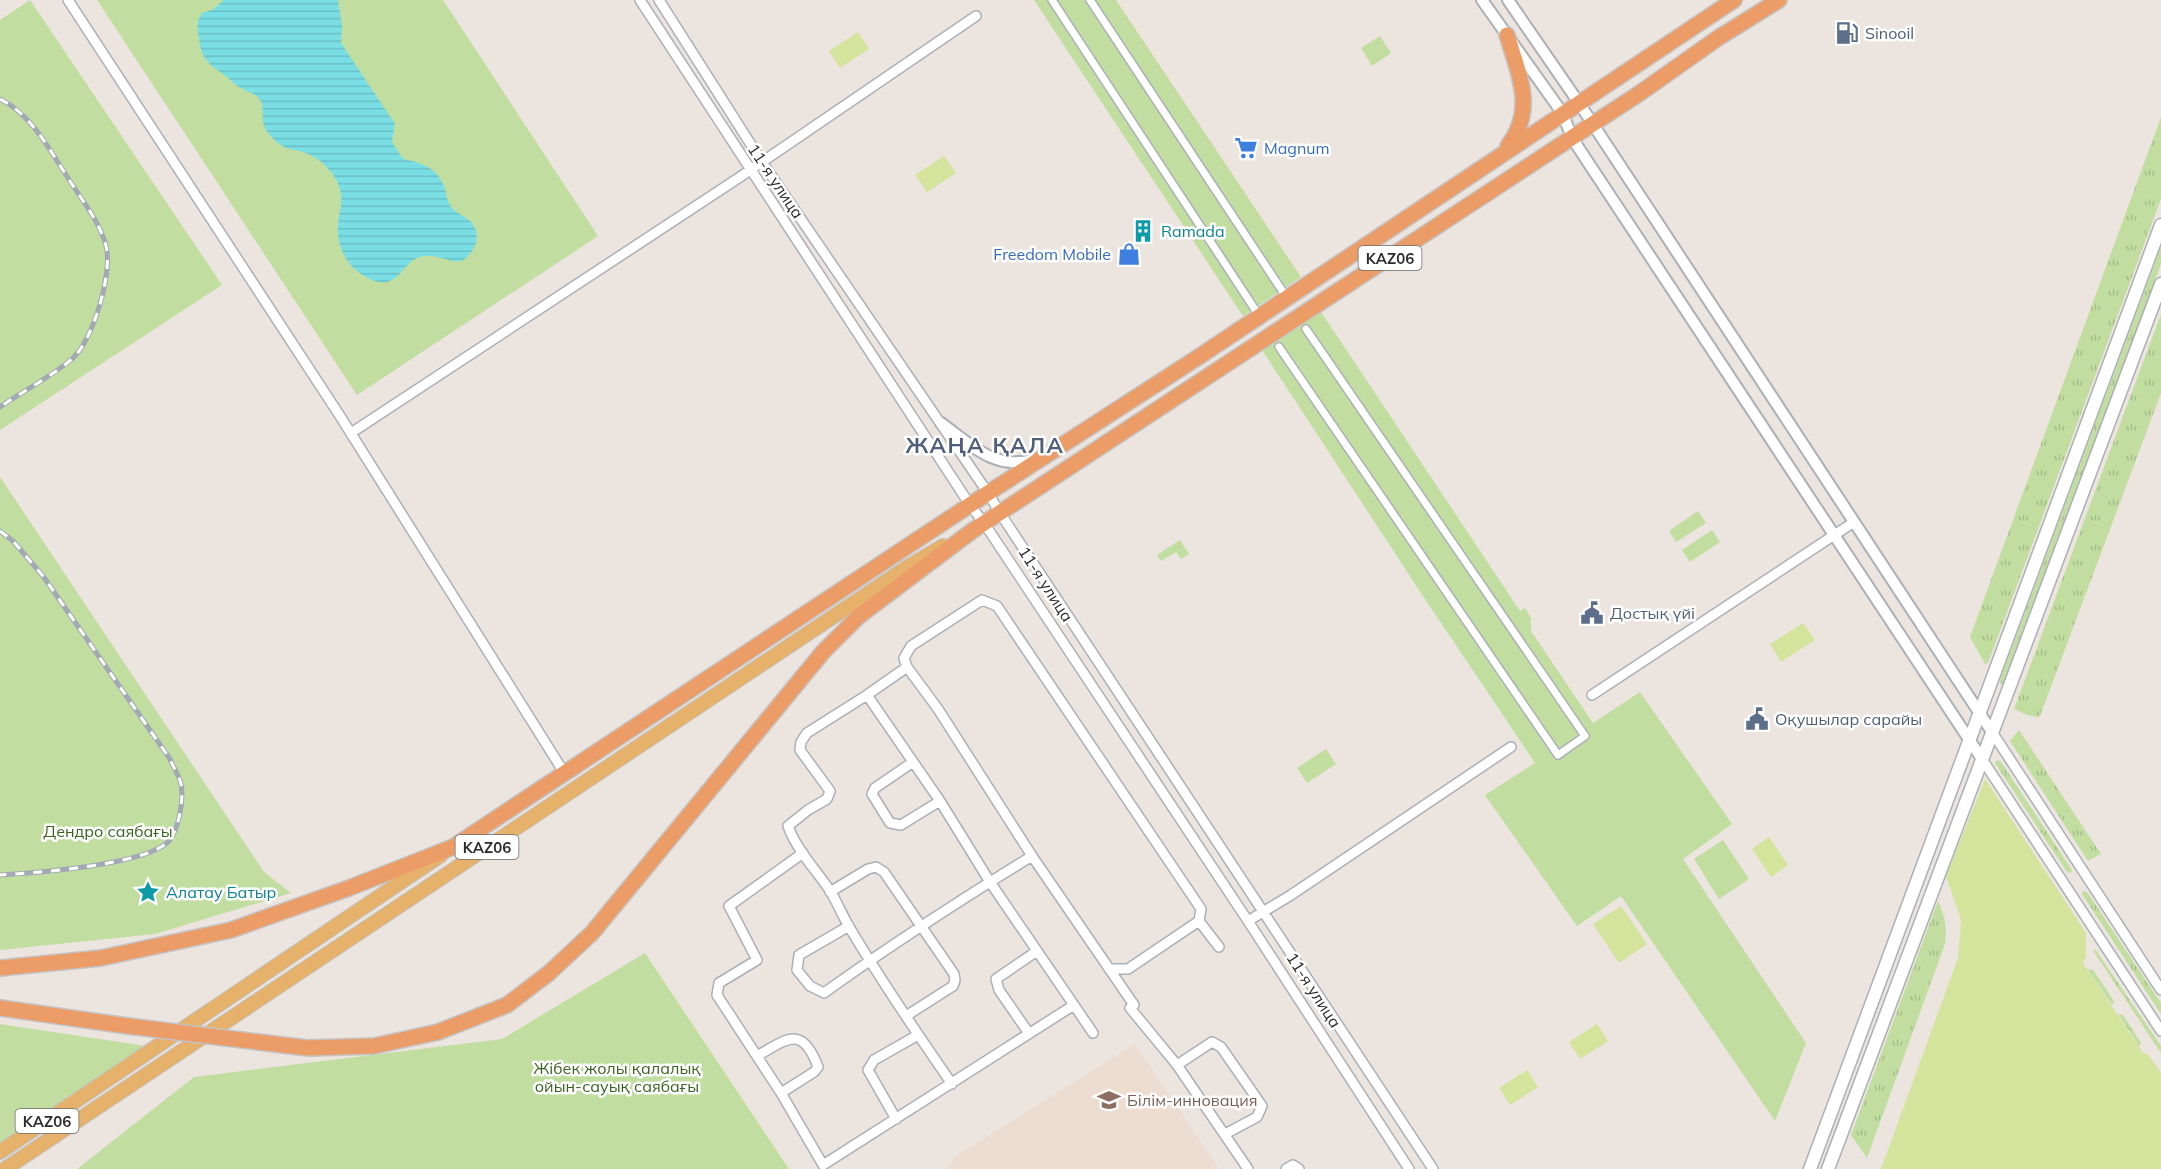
<svg xmlns="http://www.w3.org/2000/svg" width="2161" height="1169" font-family="Mulish,sans-serif">
<style>
.education{fill:#ecddd0}
.grass{fill:url(#grass-tufts)}
.park{fill:#c1dea0}
.pitch{fill:#d4e49c}
.water{fill:url(#water-rules)}
.lines{fill:none;stroke-linecap:round;stroke-linejoin:round}
.pedestrian-casing{stroke:#abb0b7;stroke-width:10}
.minor-casing{stroke:#abb0b7;stroke-width:12}
.tertiary-casing{stroke:#abb0b7;stroke-width:14}
.secondary-casing{stroke:#abb0b7;stroke-width:15}
.primary-casing{stroke:#c4c4c4;stroke-width:16}
.trunk-casing{stroke:#c4c4c4;stroke-width:18}
.pedestrian{stroke:#fff;stroke-width:7}
.minor{stroke:#fff;stroke-width:9}
.tertiary{stroke:#fff;stroke-width:10}
.secondary{stroke:#fff;stroke-width:12}
.primary{stroke:#e6b16a;stroke-width:14}
.trunk{stroke:#ec9c67;stroke-width:15}
.rail-casing{stroke:#a2a8b4;stroke-width:5}
.rail{stroke:#fff;stroke-width:3;stroke-dasharray:9;stroke-linecap:butt}
.trunk-bridge-casing{stroke:#c4c4c4;stroke-width:18;stroke-linecap:butt}
.trunk-bridge{stroke:#ec9c67;stroke-width:15}
.labels{text-anchor:middle;dominant-baseline:central;stroke-width:5;stroke-linejoin:round;paint-order:stroke}
.shield{fill:#fff;stroke:#6b6b6b;stroke-width:1.5}
.shield-label{font-size:15px;font-weight:bold;fill:#2b2b2b}
.service-label{font-size:16px;fill:#4e5e75;stroke:#fff;text-anchor:start}
.shop-label{font-size:16px;fill:#366cbe;stroke:#fff;text-anchor:start}
.street-label{font-size:16px;fill:#2b2b2b;stroke:#fff}
.culture-label{font-size:16px;fill:#0d838f;stroke:#fff;text-anchor:start}
.park-label{font-size:16px;fill:#3b6320;stroke:#fff}
.education-label{font-size:16px;fill:#785e54;stroke:#fff;text-anchor:start}
.district-label{font-size:22px;font-weight:bold;letter-spacing:1.5px;fill:#4f5f79;stroke:#fff}
</style>
<defs>
<pattern id="grass-tufts" width="24" height="20" patternUnits="userSpaceOnUse" patternTransform="scale(1.5)"><rect width="24" height="20" fill="#c1dea0"/><path d="M3 7l-1-3M5 7V3M7 7l1-3M15 17l-1-3M17 17v-4M19 17l1-3" fill="none" stroke="#a6bf8a"/></pattern>
<pattern id="water-rules" width="6" height="5" patternUnits="userSpaceOnUse" patternTransform="scale(1.5)"><rect width="6" height="5" fill="#7adee5"/><path d="M0 2.5h6" fill="none" stroke="#6abfc5"/></pattern>
</defs>
<rect width="100%" height="100%" fill="#ece4df"/>
<path class="education" d="M1135,1044L1219,1169H946L956,1156Z"/>
<path class="grass" d="M2161,117V199L1988,663L1985,664L1970,637Z
M2161,247V264L2005,683L2001,684L2000,680Z
M2161,314V393L2040,716L2038,717L2027,715L2014,709Z
M2019,730L2101,854L2088,861L2010,741Z
M1997,760L2001,762L2072,870L2071,873L2067,872L1995,763Z
M2083,891L2087,892L2161,1003V1014L2082,894Z
M1938,901C1945,916 1947,928 1945,944L1867,1158L1851,1135Z
M2095,949L2161,1046V1053L2094,952Z
M2090,969L2094,971L2114,1001L2112,1005L2088,970Z
M2118,1014L2123,1015L2141,1043L2139,1046Z"/>
<path class="park" d="M30,0L222,285L0,430V20Z
M97,0H443L598,236L357,395Z
M1034,0H1116L1301,277L1243,316Z
M1380,36L1391,53L1372,66L1361,48Z
M1319,309L1520,611L1525,608L1531,618V631L1593,723L1640,692L1732,824L1683,859L1806,1043L1775,1121L1621,896L1577,926L1485,795L1535,763L1421,593L1262,350Z
M0,477L264,872L291,893L155,934L0,950Z
M1698,511L1706,523L1676,542L1669,531Z
M1712,530L1720,542L1690,562L1682,550Z
M1180,540L1189,554L1181,559L1176,552L1161,561L1157,555Z
M1326,749L1336,764L1307,783L1297,768Z
M1723,840L1749,879L1719,899L1694,859Z
M645,953L789,1169H77L194,1077L502,1039Z
M0,1024L146,1046L0,1143Z"/>
<path class="pitch" d="M858,32L869,49L840,68L829,51Z
M944,156L956,173L927,192L915,175Z
M1803,623L1815,640L1781,662L1770,644Z
M1985,779L2086,933V956L2083,963L2143,1053L2148,1054L2161,1073V1169H1881L1958,958L1961,920L1946,876Z
M1769,837L1788,865L1771,877L1752,849Z
M1621,906L1647,944L1619,963L1593,924Z
M1597,1024L1608,1041L1580,1059L1569,1042Z
M1527,1070L1538,1087L1510,1105L1499,1088Z"/>
<path class="water" d="M224,0H338L342,26L341,43L395,124L392,142L403,159C419,162 436,167 443,184C447,192 446,202 453,209C458,214 466,217 471,222C481,234 477,248 466,258C455,269 433,248 415,259C400,268 395,291 370,279C345,268 334,243 339,216C342,202 343,195 337,181C331,170 320,159 308,154C298,149 288,151 278,143C272,138 264,130 263,122C262,112 265,104 257,96C253,93 246,91 241,88C235,85 232,81 227,77C210,64 202,62 199,39C197,29 196,22 202,13L212,10Z"/>
<g class="lines">
<g class="pedestrian-casing">
<path id="pedestrian" d="M1052,0L1256,311
M1090,0L1283,292
M1279,347L1558,755L1585,736L1306,329"/>
</g>
<g class="minor-casing">
<path id="minor" d="M68,0L340,416L565,774
M640,0L970,505L984,523L1248,921L1409,1169
M659,0L762,162L988,493L1000,513L1433,1169
M351,433L737,179L976,16
M867,695L907,667
M1592,695L1854,522
M1992,732L2161,990
M1982,759L2161,1031
M913,762L875,788L872,794L890,823L901,825L940,801
M803,853L729,906L757,960L719,983L717,995L781,1093L823,1165L1074,1005
M1032,856L990,882L1093,1033
M830,892L868,869L876,867L884,872L954,974L955,980L953,986L906,1016
M1199,921L1219,947
M1248,921L1291,895L1511,747
M849,926L799,955L797,970L810,986L824,993C878,954 933,918 990,882L940,801L867,695L807,733L801,742L800,750L830,791L827,799L808,810L788,826C797,851 817,871 831,892C837,903 842,914 848,925C880,979 916,1032 952,1084
M1109,969H1128L1199,921L1201,909L997,606L982,600L911,646L904,658L907,667L938,709L1032,856L1134,1005
M1130,1008L1177,1065L1248,1169
M1028,1032L999,990L996,979L1037,951
M757,1056C787,1039 802,1024 818,1067L814,1072L781,1093
M1177,1065L1212,1042L1221,1047L1262,1106L1257,1117L1225,1134
M896,1119L868,1070L874,1060L918,1035
M1286,1169L1293,1165L1299,1169"/>
</g>
<g class="tertiary-casing">
<path id="tertiary" d="M1482,0L1563,114L1572,138L1982,759
M1508,0L1579,103L1992,732
M941,423C971,445 994,470 1033,460"/>
</g>
<g class="secondary-casing">
<path id="secondary" d="M1810,1169L2161,225
M1828,1169L2161,284"/>
</g>
<g class="primary-casing">
<path id="primary" d="M0,1152L441,855
M5,1169L906,568L943,546"/>
</g>
<g class="trunk-casing">
<path id="trunk" d="M1507,35C1519,75 1536,110 1508,146
M0,968L101,958L231,930L349,888L453,847L988,493L1200,356L1734,0
M0,1008L128,1026
M258,1042L308,1048L374,1046L438,1032L507,1005L549,973L592,933L823,652L859,616L972,531L1640,93L1718,38L1779,0"/>
</g>
<use href="#pedestrian" class="pedestrian"/>
<use href="#minor" class="minor"/>
<use href="#tertiary" class="tertiary"/>
<use href="#secondary" class="secondary"/>
<use href="#primary" class="primary"/>
<use href="#trunk" class="trunk"/>
<g class="rail-casing">
<path id="rail" d="M0,99C32,115 49,149 68,178C81,199 100,222 106,246C113,273 93,340 73,358C54,375 22,392 0,407
M0,531L13,541L43,576L170,759C173,767 179,775 181,784C184,799 179,829 169,841C147,865 34,873 0,875"/>
</g>
<use href="#rail" class="rail"/>
<g class="trunk-bridge-casing">
<path id="trunk-bridge" d="M128,1026L258,1042"/>
</g>
<use href="#trunk-bridge" class="trunk-bridge"/>
</g>
<defs>
<g id="fuel-bare" transform="scale(1.8)"><path d="M-5.5-6h7V0h2V4h1.3V-2.5L3-4.5l.8-.8L6-3V5H2.5V1h-1V6h-7ZM-4.2-4.7v3.2H.2V-4.7Z" fill="#5c6f8a" stroke="#fff" stroke-width="2.5" paint-order="stroke"/></g>
<g id="supermarket-bare" transform="scale(1.8)"><path d="M-6-5.5h2.5l.6 2H6L4.5 2H-2.5L-4.4-4H-6ZM-1.5 3.2a1.3 1.3 0 1 0 .1 0ZM3 3.2a1.3 1.3 0 1 0 .1 0Z" fill="#3f7fe0" stroke="#fff" stroke-width="2.5" paint-order="stroke"/></g>
<g id="building-bare" transform="scale(1.8)"><path d="M-4-6H4V6H1V3H-1V6H-4ZM-2.5-4.3h1.7v1.8h-1.7ZM.8-4.3h1.7v1.8H.8ZM-2.5-1h1.7V.8h-1.7ZM.8-1h1.7V.8H.8Z" fill="#0f9aa8" stroke="#fff" stroke-width="2.5" paint-order="stroke"/></g>
<g id="shop-bare" transform="scale(1.8)"><path d="M-5-2.5h2.3a2.7 3.5 0 0 1 5.4 0H5L5.5 6h-11ZM-1.5-2.5h3a1.5 2.3 0 0 0-3 0Z" fill="#3f7fe0" stroke="#fff" stroke-width="2.5" paint-order="stroke"/></g>
<g id="civic-bare" transform="scale(1.8)"><path d="M-.6-6.5H3V-4.5H.6V-3L4-1V1h2V6H-6V1h2V-1L-.6-3ZM-1.2 2.5V6h2.4V2.5Z" fill="#5c6f8a" stroke="#fff" stroke-width="2.5" paint-order="stroke"/></g>
<g id="sight-bare" transform="scale(1.8)"><path d="M0-6L1.8-2.2L6-1.7L2.9 1.2L3.7 5.4L0 3.3L-3.7 5.4L-2.9 1.2L-6-1.7L-1.8-2.2Z" fill="#0f9aa8" stroke="#fff" stroke-width="2.5" paint-order="stroke"/></g>
<g id="school-bare" transform="scale(1.8)"><path d="M0-5L7-2L0 1L-7-2ZM-4 1L0 2.5L4 1V4Q0 6-4 4Z" fill="#8d6e63" stroke="#fff" stroke-width="2.5" paint-order="stroke"/></g>
</defs>
<g fill-rule="evenodd">
<use href="#fuel-bare" x="1847" y="33"/>
<use href="#supermarket-bare" x="1246" y="148"/>
<use href="#building-bare" x="1143" y="231"/>
<use href="#shop-bare" x="1129" y="254"/>
<use href="#civic-bare" x="1592" y="613"/>
<use href="#civic-bare" x="1757" y="719"/>
<use href="#sight-bare" x="148" y="892"/>
<use href="#school-bare" x="1109" y="1100"/>
</g>
<g class="labels">
<g class="shield">
<rect x="1358.5" y="246" width="63" height="24" rx="4.5"/>
<rect x="455.5" y="835" width="63" height="24" rx="4.5"/>
<rect x="15.5" y="1109" width="63" height="24" rx="4.5"/>
</g>
<g class="shield-label">
<text x="1390" y="258">KАZ06</text>
<text x="487" y="847">KАZ06</text>
<text x="47" y="1121">KАZ06</text>
</g>
<g class="service-label">
<text x="1865" y="33">Sinooil</text>
<text x="1610" y="613">Достық үйі</text>
<text x="1775" y="719">Оқушылар сарайы</text>
</g>
<g class="shop-label">
<text x="1264" y="148">Magnum</text>
<text x="1111" y="254" text-anchor="end">Freedom Mobile</text>
</g>
<g class="street-label">
<text transform="translate(776 181) rotate(56)">11-я улица</text>
<text transform="translate(1046 584) rotate(57)">11-я улица</text>
<text transform="translate(1314 990) rotate(57)">11-я улица</text>
</g>
<g class="culture-label">
<text x="1161" y="231">Ramada</text>
<text x="166" y="892">Алатау Батыр</text>
</g>
<g class="park-label">
<text x="108" y="831">Дендро саябағы</text>
<text x="617" y="1068">Жібек жолы қалалық<tspan x="617" dy="18">ойын-сауық саябағы</tspan></text>
</g>
<g class="education-label">
<text x="1127" y="1100">Білім-инновация</text>
</g>
<g class="district-label">
<text x="985" y="445">ЖАҢА ҚАЛА</text>
</g>
</g>
</svg>
